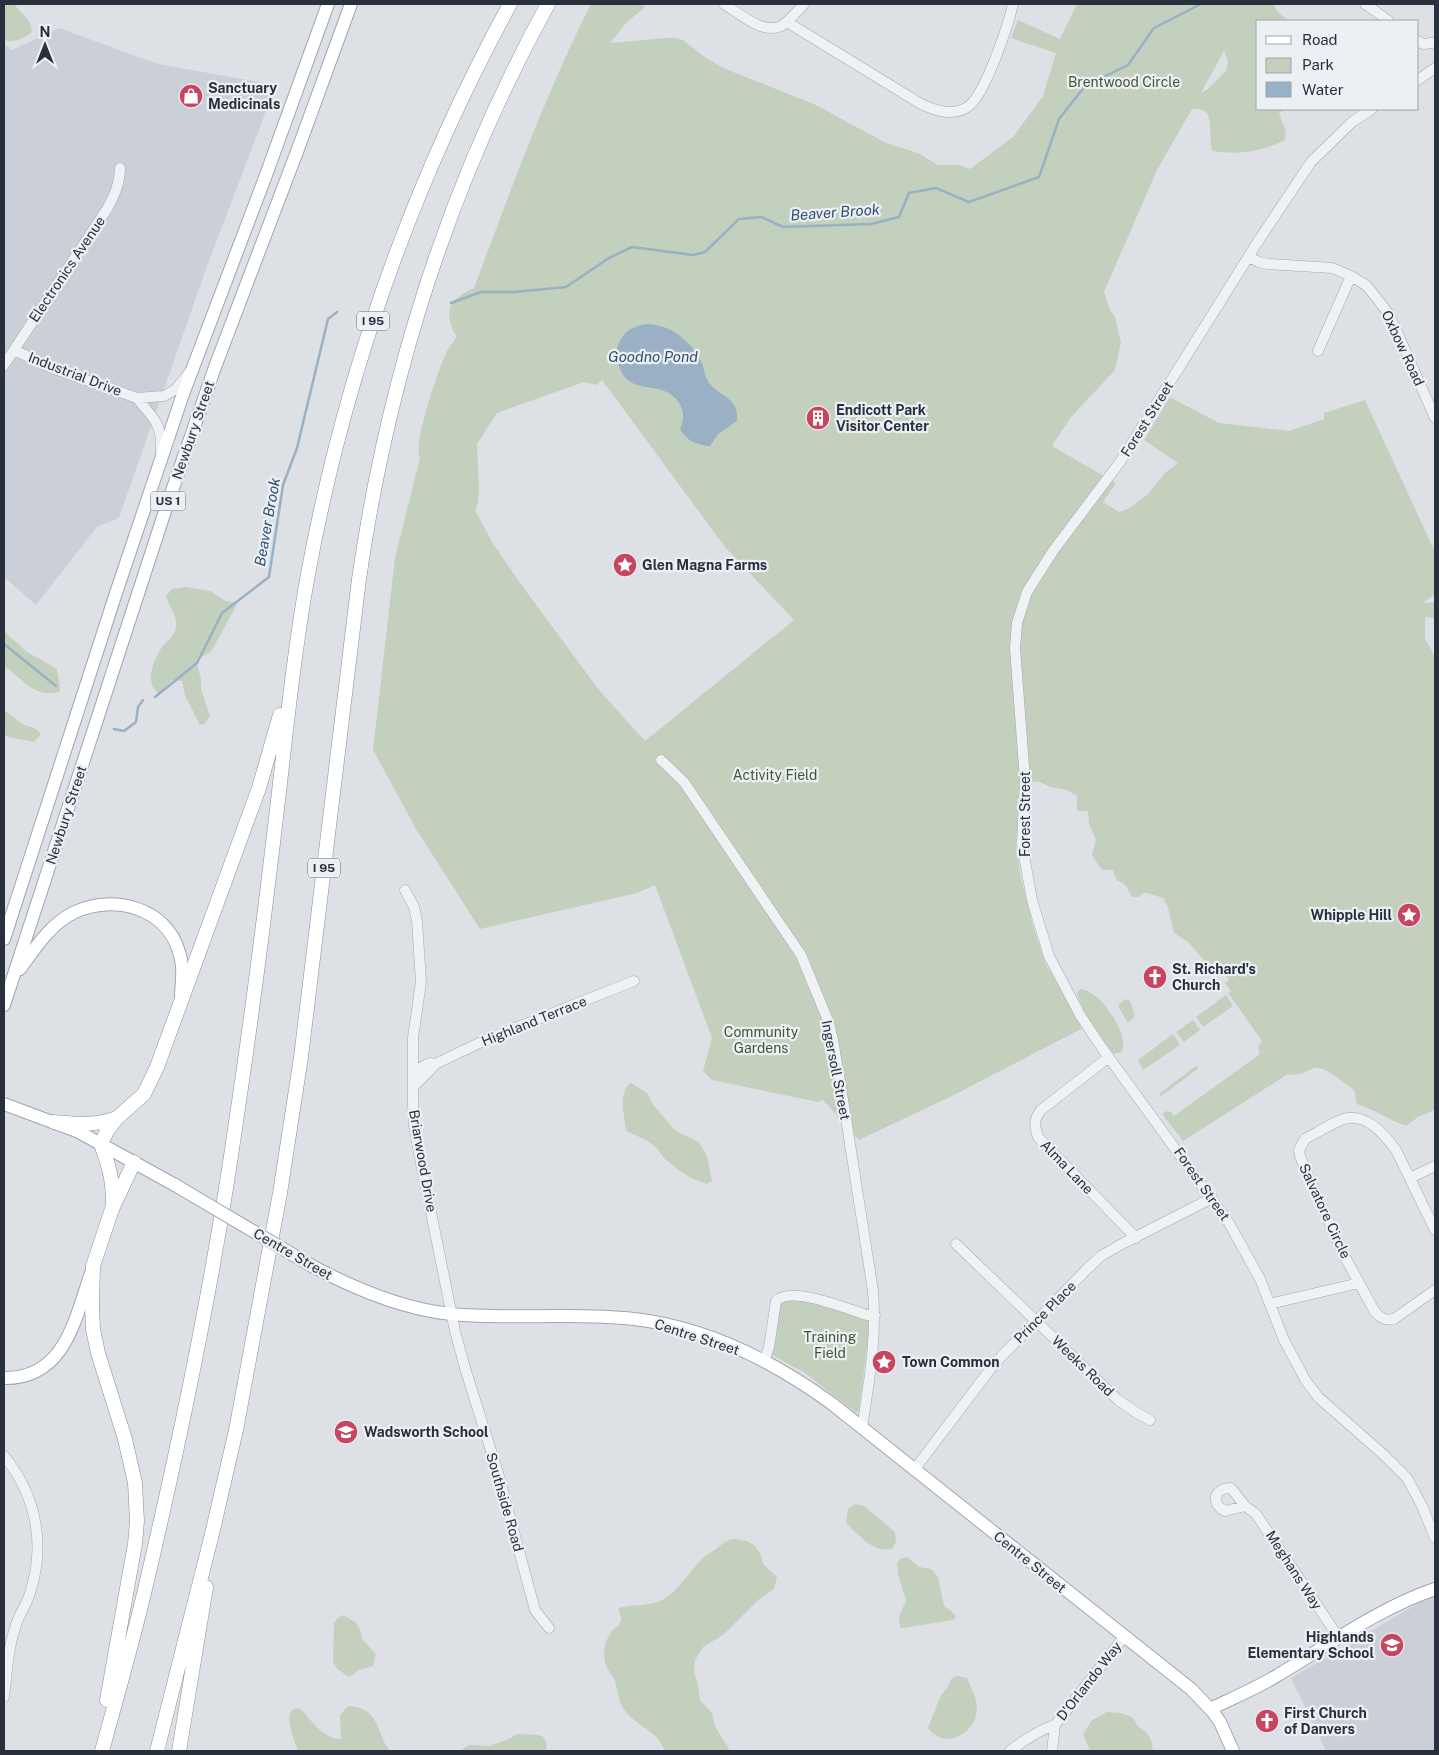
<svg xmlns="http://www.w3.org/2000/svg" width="1439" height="1755" font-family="'Public Sans',sans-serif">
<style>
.built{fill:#cbd0d8}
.green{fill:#c4d0be;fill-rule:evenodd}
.water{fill:#99b0c5}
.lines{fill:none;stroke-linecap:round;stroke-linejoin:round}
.stream{stroke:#99b0c5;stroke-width:2.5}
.minor-casing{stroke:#a3a8b0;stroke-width:11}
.major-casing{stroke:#9da6b1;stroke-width:14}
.highway-casing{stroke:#858f9c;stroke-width:15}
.minor{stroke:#eff2f5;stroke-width:10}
.major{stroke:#fff;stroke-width:12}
.highway{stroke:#fff;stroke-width:14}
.major-bridge-casing{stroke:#9da6b1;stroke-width:14;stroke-linecap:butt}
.major-bridge{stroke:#fff;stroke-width:12}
.labels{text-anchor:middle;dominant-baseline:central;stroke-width:4.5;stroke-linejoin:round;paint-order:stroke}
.shield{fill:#ecf0f4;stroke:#626a73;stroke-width:1}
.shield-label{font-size:12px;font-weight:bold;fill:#27303c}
.park-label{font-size:14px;fill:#3d5735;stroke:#ecf0f4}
.poi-label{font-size:14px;font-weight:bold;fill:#27303c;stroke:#ecf0f4;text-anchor:start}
.street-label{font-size:14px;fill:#27303c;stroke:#ecf0f4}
.water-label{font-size:15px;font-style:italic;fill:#33506e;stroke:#ecf0f4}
</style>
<rect width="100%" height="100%" fill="#dde1e6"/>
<path class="built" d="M59,28L158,64L276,85L206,269L119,518L97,527L36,605L4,577V44L12,50Z
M1435,1596V1751H1326L1291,1678L1429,1597Z"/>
<path class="green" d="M4,4H14C21,13 32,20 32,32C24,39 13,43 4,40Z
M591,4H641L645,7L626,23L610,43L666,38H676L683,40L703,56L723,68L816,105L886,143L918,153L938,165H959L970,169L1013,137L1043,96L1056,53L1011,38L1018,20L1060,39L1077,4H1274L1277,11L1289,21H1258V109H1285L1279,113L1286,132L1285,140C1262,152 1239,155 1213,151C1206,138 1219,105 1192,109L1157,170L1104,292L1110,310L1115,317L1121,342L1115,370L1071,417L1052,446L1116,483L1103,502L1119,512L1128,509L1147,495L1166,472L1178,463L1144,440L1170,397L1219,423L1289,431L1324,419V413L1365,400L1435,552V594L1423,603L1435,602V618L1425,617V639L1435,657V1110L1418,1117L1406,1126C1389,1120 1375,1110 1357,1104L1354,1090C1345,1084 1325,1066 1315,1068C1304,1071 1302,1077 1288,1074L1183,1141L1163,1115V1113L1167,1111L1171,1112L1174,1116L1260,1054L1258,1048L1262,1041L1228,993L1231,991L1225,983L1229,980L1221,968L1204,960L1188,942L1174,933L1168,908L1163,898L1147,893H1143L1138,897H1132C1128,890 1126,882 1117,881L1113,870H1102L1092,855L1096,840L1089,824L1088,811H1077V796L1067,790L1050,787L1040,782H1023L1016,844L1021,878L1033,926L1046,965L1077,1014L1081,1029L952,1096L859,1140L823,1100L818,1102L712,1080L703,1071L712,1038L655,885L637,893L480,929L416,829L373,750L395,558L420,458C412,446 439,367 447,351C450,346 455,341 457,335L454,333C443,307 451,299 474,288C510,192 545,95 591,4ZM1224,51L1228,62L1226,71C1217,78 1212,88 1201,93ZM602,380L725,547L794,620L645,741L599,690L520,583L492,542L475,510L478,504L479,489L477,444L497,413L584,382L596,385Z
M186,587L210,591L226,601L236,603L235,608L212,650L209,653L196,660L201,679V689L210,716L204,724L200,725L185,695L182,681L172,680L159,694C156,691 153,688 152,684C148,674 156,656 162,647C168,639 176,636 176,625C177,613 168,607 166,596L172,589Z
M4,631L27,652L57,669L60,688L59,692C33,698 23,679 4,666Z
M4,710L24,725L35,728L41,734L34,742L8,737L4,735Z
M1080,989C1099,989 1132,1036 1121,1053H1113C1101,1038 1082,1012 1077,994Z
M1226,995L1233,1006L1203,1027L1196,1017Z
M1125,999L1130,1001L1135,1016L1128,1023L1118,1006Z
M1193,1020L1200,1030L1184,1042L1176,1032Z
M1173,1034L1180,1045L1143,1070L1138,1060Z
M1196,1066L1199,1068L1161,1096L1159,1094Z
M631,1083L647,1093L654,1106L676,1131L699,1142L707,1156L712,1181L707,1184L691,1178L677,1169L665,1159L656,1147L646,1140L626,1131C625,1117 617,1092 631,1083Z
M785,1299H805L863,1316L870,1322L859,1410L856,1413L805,1373L770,1354L781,1302Z
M855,1504L864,1506L895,1532L896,1542L892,1549C872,1553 859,1535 846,1523L848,1509Z
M735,1539L747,1541L755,1546L761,1555L763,1564L777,1577L774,1589L758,1600L723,1635L703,1647L695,1660L694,1672L698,1685L700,1700L712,1713L715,1726L730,1751H665C659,1733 639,1727 627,1713C618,1703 618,1693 615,1681C613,1675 608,1671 606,1665C602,1652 605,1638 614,1629C617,1626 621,1624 621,1619C621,1616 619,1611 618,1608C634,1604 650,1607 664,1599C679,1590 690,1571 702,1559C705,1555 710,1553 715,1550C722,1544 725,1540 735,1539Z
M907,1557L919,1567L931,1569L938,1577L944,1606L951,1611L956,1617L953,1620L903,1628L900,1627L899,1617L906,1600L898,1575L897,1563L900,1559Z
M343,1615L354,1621L359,1627L363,1640L376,1654L373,1666L359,1670L349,1677L337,1669L333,1662L334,1623L338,1618Z
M957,1676L967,1678C971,1688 977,1698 977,1708C977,1734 944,1751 928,1728L940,1697L948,1686L951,1679Z
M350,1706C372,1708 376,1721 382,1737C383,1742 388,1747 390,1751H298C295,1741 278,1704 301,1709C311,1720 324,1740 341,1739L340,1715L346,1708Z
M1107,1712L1121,1713L1132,1717L1138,1726L1147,1733L1151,1740L1153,1751H1090L1083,1734L1092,1720Z
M519,1734C533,1736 550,1730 546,1751H460L469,1745L489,1746L507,1740L515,1735Z"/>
<path class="water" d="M646,324C671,325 689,339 701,361C704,368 705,377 709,383C719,396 740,398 737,421L718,434L710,446C696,445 687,441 680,429C686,418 683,405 674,397C657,380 626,397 618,362C615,353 617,344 623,336C629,328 637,326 646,324Z"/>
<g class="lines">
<path class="stream" d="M451,303L481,292H514L566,287L609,258L632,247L693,255L705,252L739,219L761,217L783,227L871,224L899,217L909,193L936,188L969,202L1039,177L1059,119L1085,86L1128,65L1154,28L1201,4
M4,644L56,686
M155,697L197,663L222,613L269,577L283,485L297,448L328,319L337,312
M114,729L124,731L136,722L138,707L143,700"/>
<g class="minor-casing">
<path id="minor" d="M724,4C739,13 763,35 781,26C790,21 797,11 804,4
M1365,4L1389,21
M787,22L921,104C936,111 954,117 969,106C986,92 1008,26 1013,4
M1418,41L1423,44L1432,43
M1418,80L1435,68
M1372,109L1352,122L1311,162L1257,243L1120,462L1053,551L1027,592L1017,623L1015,648L1025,780L1022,844L1032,900L1049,956L1080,1015L1102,1048L1229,1223L1260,1279L1284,1340L1306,1381L1318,1397L1384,1455L1407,1478L1422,1506L1435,1538
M1248,257L1259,262L1268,264L1332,268L1351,276L1367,286L1389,314L1435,418
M14,350L52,368L137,398L164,396L176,389L189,373
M1318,351L1351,276
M4,365L107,209C114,196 120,184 120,168
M137,398C154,420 162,422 161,452
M661,760L684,782L801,955L829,1023L833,1040L842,1093L873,1291C877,1338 869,1382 862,1428
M405,890L414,907L417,921L421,982L413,1038V1103L414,1126L420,1158L455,1331L465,1368L498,1473L535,1610L549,1628
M1109,1057L1041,1110C1034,1119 1034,1125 1038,1137L1136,1238
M414,1071L430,1063L435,1064L490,1038L634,981
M413,1087L430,1070L435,1064
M1410,1178L1435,1166
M1435,1230L1396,1150C1385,1136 1369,1115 1348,1118C1336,1120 1317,1133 1305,1139L1299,1150L1300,1156L1307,1174L1346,1259L1375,1312C1380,1318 1385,1321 1394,1319L1435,1290
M956,1244L1118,1400L1137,1413L1150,1420
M1270,1304L1359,1283
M764,1361L769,1347L776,1301C791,1285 847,1309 867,1315H875
M4,1456C36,1495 46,1544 30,1593C27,1604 19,1614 16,1625C8,1647 7,1673 4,1697
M914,1470L995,1363L1088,1268L1101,1256L1120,1245L1212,1198
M1245,1506L1225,1511C1211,1504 1213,1488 1231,1488L1245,1506L1256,1514L1339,1638
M1010,1751C1024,1740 1037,1731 1055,1725
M1052,1751L1055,1725L1124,1637"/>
</g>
<g class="major-casing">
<path id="major" d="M4,939L116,593L183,394L266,175L328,4
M20,969C35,948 51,923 75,912C114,894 167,908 179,952C184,966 182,979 181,994
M4,1005L165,511L215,367L298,149L351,4
M4,1104L79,1132L175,1185
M312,1266C355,1289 402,1309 451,1314C512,1320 573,1312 634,1319C705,1327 773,1361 831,1403L1191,1689L1213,1712L1220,1722L1233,1751
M4,1378C65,1379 75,1319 91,1273
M1210,1709C1233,1698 1257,1688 1278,1675C1329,1645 1379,1608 1435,1589"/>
</g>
<g class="highway-casing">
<path id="highway" d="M54,1122C78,1124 94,1126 117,1118
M113,1203C113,1180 109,1166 101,1144L107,1131L117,1118L144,1094L157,1067L259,788L280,715
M107,1700L135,1544L137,1521L135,1483L125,1439L98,1353L93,1329L92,1307L93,1266L112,1209L134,1162
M102,1751C117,1696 133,1641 146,1585C182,1432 214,1277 236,1122C250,1029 262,936 273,843C284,753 292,663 308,574C345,374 413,182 510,4
M157,1751L212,1534L236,1430L280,1193L301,1057L359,579C388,378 450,182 548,4
M179,1751L206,1587"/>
</g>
<use href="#minor" class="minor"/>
<use href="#major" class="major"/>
<use href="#highway" class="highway"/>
<g class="major-bridge-casing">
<path id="major-bridge" d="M175,1185L312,1266"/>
</g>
<use href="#major-bridge" class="major-bridge"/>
</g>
<defs>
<g id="shop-disc" transform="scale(1.25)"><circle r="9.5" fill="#c7465f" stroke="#ecf0f4"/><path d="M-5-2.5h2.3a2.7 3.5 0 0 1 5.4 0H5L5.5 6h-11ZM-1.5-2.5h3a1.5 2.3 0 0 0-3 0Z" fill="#fff"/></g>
<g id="building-disc" transform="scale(1.25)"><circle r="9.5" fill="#c7465f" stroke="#ecf0f4"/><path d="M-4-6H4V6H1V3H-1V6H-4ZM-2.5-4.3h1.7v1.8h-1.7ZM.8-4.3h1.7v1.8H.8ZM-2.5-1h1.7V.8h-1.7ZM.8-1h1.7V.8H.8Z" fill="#fff"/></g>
<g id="sight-disc" transform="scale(1.25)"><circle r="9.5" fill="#c7465f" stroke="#ecf0f4"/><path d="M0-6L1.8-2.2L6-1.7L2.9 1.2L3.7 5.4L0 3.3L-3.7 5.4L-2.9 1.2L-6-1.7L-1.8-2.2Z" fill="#fff"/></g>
<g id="church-disc" transform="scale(1.25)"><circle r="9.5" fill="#c7465f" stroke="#ecf0f4"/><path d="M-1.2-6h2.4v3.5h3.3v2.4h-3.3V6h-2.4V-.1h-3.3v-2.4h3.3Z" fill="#fff"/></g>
<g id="school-disc" transform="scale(1.25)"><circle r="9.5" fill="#c7465f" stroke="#ecf0f4"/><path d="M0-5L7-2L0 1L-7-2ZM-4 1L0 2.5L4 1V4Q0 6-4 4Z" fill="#fff"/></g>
</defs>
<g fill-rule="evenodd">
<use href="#shop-disc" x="191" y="96"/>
<use href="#building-disc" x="818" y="418"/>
<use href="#sight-disc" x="625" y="565"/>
<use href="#sight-disc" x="1409" y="915"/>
<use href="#church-disc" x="1155" y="977"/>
<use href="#sight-disc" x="884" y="1362"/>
<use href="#school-disc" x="346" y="1432"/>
<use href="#school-disc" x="1392" y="1645"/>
<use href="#church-disc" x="1267" y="1721"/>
</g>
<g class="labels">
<g class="shield">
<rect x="357" y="311.5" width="32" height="19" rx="4"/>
<rect x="150.5" y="491.5" width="35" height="19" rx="4"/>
<rect x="308" y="858.5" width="32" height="19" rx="4"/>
</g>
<g class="shield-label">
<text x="373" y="321">I 95</text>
<text x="168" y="501">US 1</text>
<text x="324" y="868">I 95</text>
</g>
<g class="park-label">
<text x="1124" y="82">Brentwood Circle</text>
<text x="775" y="775">Activity Field</text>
<text x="761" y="1032">Community<tspan x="761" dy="16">Gardens</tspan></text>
<text x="830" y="1337">Training<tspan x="830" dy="16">Field</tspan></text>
</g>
<g class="poi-label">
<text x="208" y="88">Sanctuary<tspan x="208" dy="16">Medicinals</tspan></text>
<text x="836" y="410">Endicott Park<tspan x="836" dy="16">Visitor Center</tspan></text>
<text x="642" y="565">Glen Magna Farms</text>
<text x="1392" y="915" text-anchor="end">Whipple Hill</text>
<text x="1172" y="969">St. Richard's<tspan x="1172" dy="16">Church</tspan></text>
<text x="902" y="1362">Town Common</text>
<text x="364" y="1432">Wadsworth School</text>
<text x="1374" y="1637" text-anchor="end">Highlands<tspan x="1374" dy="16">Elementary School</tspan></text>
<text x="1284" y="1713">First Church<tspan x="1284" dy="16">of Danvers</tspan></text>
</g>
<g class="street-label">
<text transform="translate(67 269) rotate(-56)">Electronics Avenue</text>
<text transform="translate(1403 348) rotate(65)">Oxbow Road</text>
<text transform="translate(75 374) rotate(21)">Industrial Drive</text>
<text transform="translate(1147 419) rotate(-58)">Forest Street</text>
<text transform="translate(193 430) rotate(-71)">Newbury Street</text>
<text transform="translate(1025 814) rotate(-90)">Forest Street</text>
<text transform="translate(66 815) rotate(-72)">Newbury Street</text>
<text transform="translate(534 1021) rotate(-22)">Highland Terrace</text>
<text transform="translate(836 1070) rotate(79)">Ingersoll Street</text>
<text transform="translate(423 1161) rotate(80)">Briarwood Drive</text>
<text transform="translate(1067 1167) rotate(46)">Alma Lane</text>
<text transform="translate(1202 1184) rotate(55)">Forest Street</text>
<text transform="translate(1325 1211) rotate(65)">Salvatore Circle</text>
<text transform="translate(293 1254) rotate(30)">Centre Street</text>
<text transform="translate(1045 1312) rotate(-45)">Prince Place</text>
<text transform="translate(697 1337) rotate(18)">Centre Street</text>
<text transform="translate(1083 1366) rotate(44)">Weeks Road</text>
<text transform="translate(505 1502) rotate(74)">Southside Road</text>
<text transform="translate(1030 1562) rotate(39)">Centre Street</text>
<text transform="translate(1294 1570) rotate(57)">Meghans Way</text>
<text transform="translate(1089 1681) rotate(-52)">D'Orlando Way</text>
</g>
<g class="water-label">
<text transform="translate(835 212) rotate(-4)">Beaver Brook</text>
<text x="653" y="356">Goodno Pond</text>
<text transform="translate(267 522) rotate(-80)">Beaver Brook</text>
</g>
</g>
<rect width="1439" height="1755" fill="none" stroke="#27303c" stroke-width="10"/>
<rect x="1256" y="20" width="162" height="90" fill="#ecf0f4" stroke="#9da3aa"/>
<rect x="1266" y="36" width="25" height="8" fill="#ffffff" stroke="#9da3aa"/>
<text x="1302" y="45" font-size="15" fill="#27303c">Road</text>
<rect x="1266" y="58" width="25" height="15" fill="#c4d0be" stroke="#9da3aa"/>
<text x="1302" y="70" font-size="15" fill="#27303c">Park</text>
<rect x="1266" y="82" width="25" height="15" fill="#99b0c5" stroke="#9da3aa"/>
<text x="1302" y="95" font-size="15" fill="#27303c">Water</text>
<g transform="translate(45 45)" stroke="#ecf0f4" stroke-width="4" paint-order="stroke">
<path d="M0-4L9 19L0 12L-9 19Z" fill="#27303c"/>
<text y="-8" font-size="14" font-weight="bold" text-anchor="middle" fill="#27303c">N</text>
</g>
</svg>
